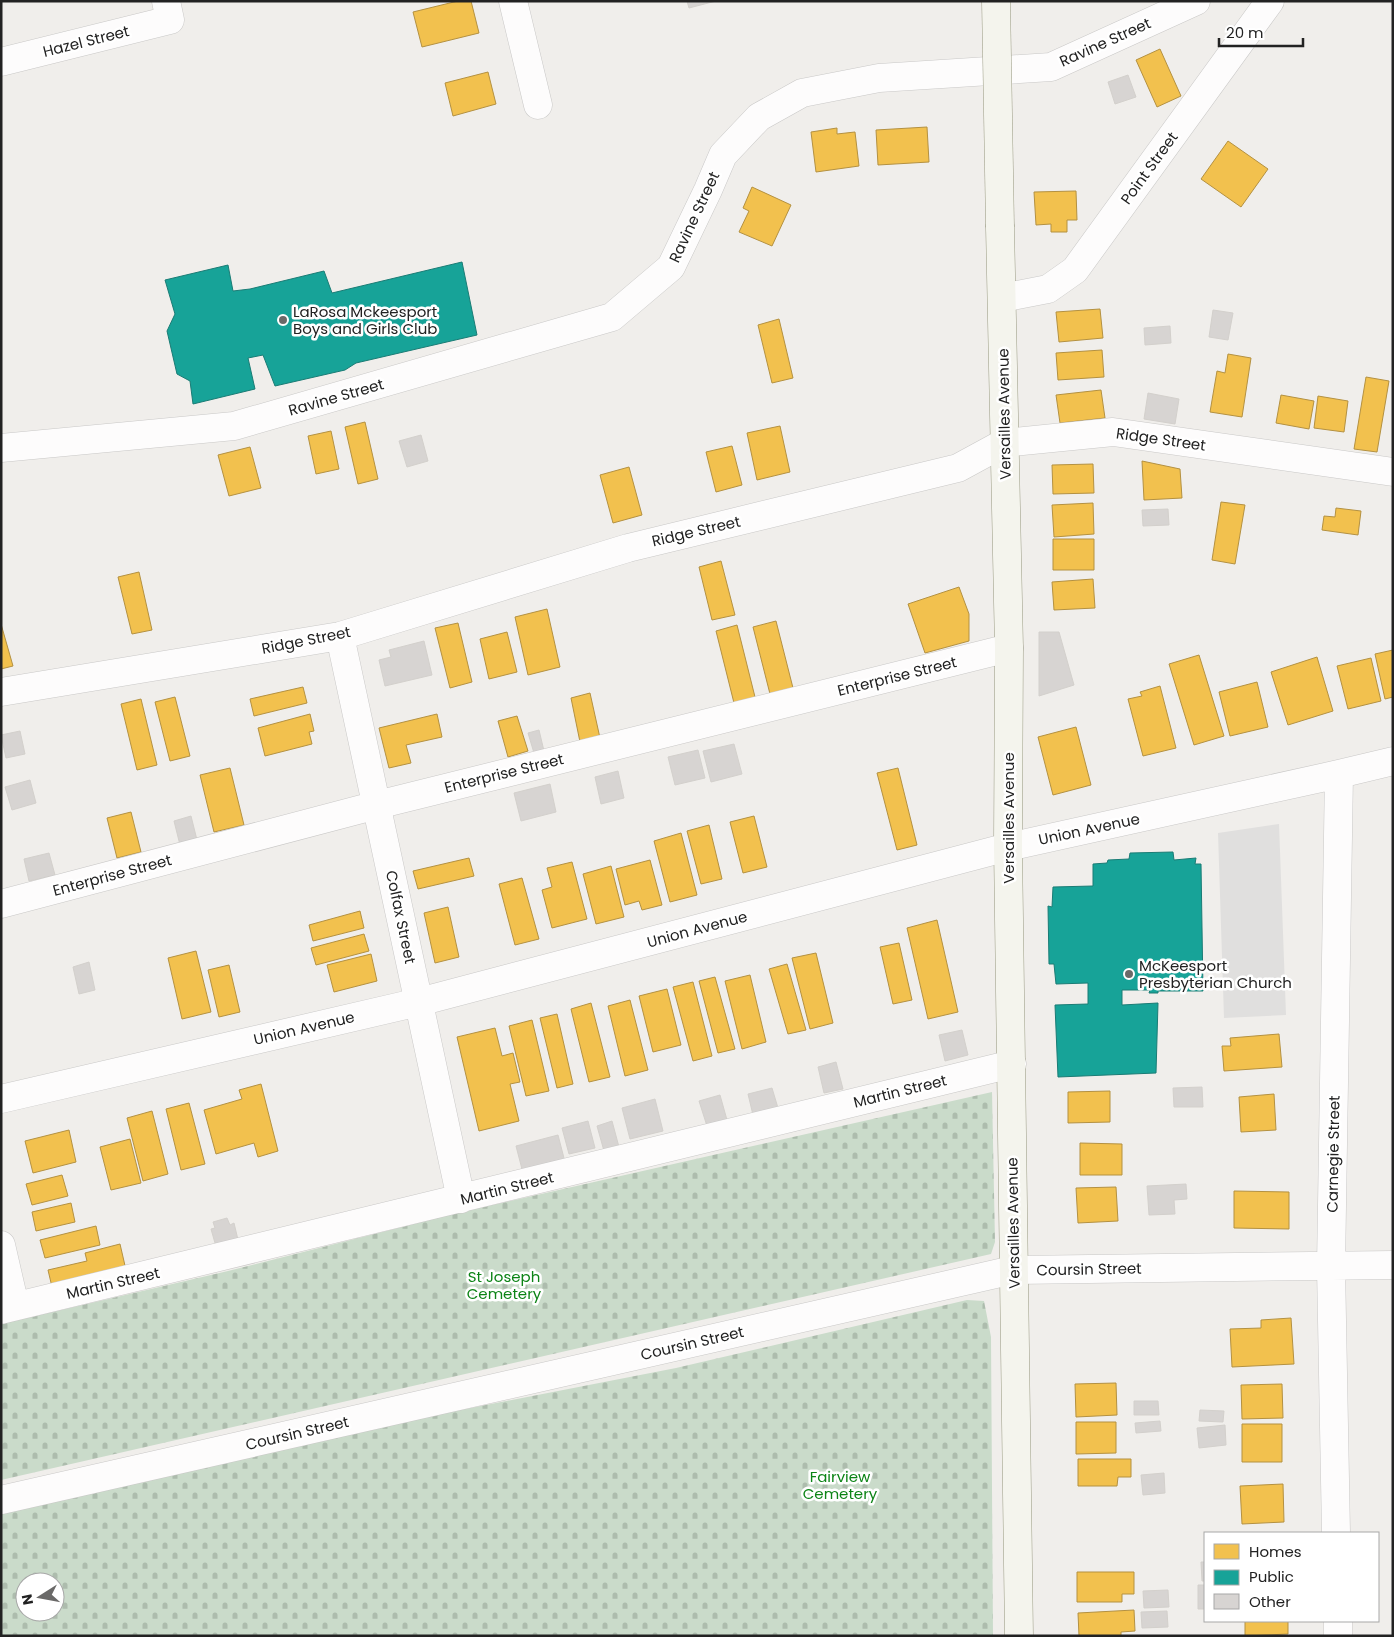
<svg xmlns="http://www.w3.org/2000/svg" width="1394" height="1637" font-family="Poppins,sans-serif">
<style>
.cemetery{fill:url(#cemetery-stones);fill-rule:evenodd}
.parking{fill:#e0dfde}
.homes{fill:#f2c14e;stroke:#b49141}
.public{fill:#17a398;stroke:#1a7c75}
.building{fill:#d7d4d2;stroke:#d3d0cc}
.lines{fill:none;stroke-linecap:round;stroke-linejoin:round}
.street-casing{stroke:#c9c8c7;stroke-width:29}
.secondary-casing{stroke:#999a82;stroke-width:29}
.street{stroke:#fdfcfc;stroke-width:28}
.secondary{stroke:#f4f4ed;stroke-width:28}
.secondary-bridge-casing{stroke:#999a82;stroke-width:29;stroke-linecap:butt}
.secondary-bridge{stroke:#f4f4ed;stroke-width:28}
.poi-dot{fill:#6a6968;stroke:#fff;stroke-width:2}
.labels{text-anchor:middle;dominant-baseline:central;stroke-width:5;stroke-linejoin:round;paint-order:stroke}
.street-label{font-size:15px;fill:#222;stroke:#fff}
.poi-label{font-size:15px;fill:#222;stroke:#fff;text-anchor:start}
.park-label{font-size:15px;fill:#0c8416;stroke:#fff}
</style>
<defs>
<pattern id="cemetery-stones" width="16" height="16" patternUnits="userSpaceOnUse" patternTransform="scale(1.25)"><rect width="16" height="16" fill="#cadbca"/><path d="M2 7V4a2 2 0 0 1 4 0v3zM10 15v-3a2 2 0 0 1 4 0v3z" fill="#adbcad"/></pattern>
</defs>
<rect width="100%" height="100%" fill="#f0eeeb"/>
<path class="cemetery" d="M992,1092L995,1242L991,1254L1,1480V1324L228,1271L461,1212Z
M967,1300L984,1301L991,1337L993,1636H1V1514L445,1413L676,1368ZM25,1582H55V1612H25Z"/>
<path class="parking" d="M1279,824L1286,1015L1224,1018L1218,833Z"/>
<path class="homes" d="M458,1H471L479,33L422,47L413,12Z
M1160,49L1181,96L1157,107L1136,60Z
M488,72L496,104L453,116L445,83Z
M927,127L929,162L878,165L876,130Z
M837,128V134L855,132L859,166L816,172L811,132Z
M1228,141L1268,169L1241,207L1201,179Z
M752,187L791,205L772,246L739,232L749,211L743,208Z
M1076,191L1077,220H1067V232H1051V224L1036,225L1034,192Z
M1100,309L1103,338L1059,342L1056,312Z
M779,319L793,378L772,383L758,325Z
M1102,350L1104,377L1058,380L1056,353Z
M1228,354L1251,358L1242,417L1210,412L1217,371L1225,373Z
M1366,377L1389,381L1377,452L1354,449Z
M1101,390L1105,418L1060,423L1056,395Z
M1281,395L1314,401L1309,429L1276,423Z
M1318,396L1348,401L1344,432L1314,428Z
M365,422L378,479L358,484L345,427Z
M780,426L790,472L757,480L747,433Z
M331,431L339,469L316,474L308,436Z
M732,446L742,485L716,492L706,452Z
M250,447L261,488L229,496L218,455Z
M1142,461L1180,469L1182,498L1144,500Z
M1093,464L1094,493L1053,494L1052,465Z
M629,467L642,515L613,523L600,475Z
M1221,502L1245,505L1235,564L1212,560Z
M1093,503L1094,534L1054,537L1052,505Z
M1336,508L1361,511L1358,535L1322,530L1324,516L1335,517Z
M1053,539H1094V570H1053Z
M721,561L735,615L712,620L699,567Z
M139,572L152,630L132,634L118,577Z
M1093,579L1095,608L1054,610L1052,582Z
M959,587L969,614V641L925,653L908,604Z
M547,609L560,667L528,675L515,617Z
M776,621L793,688L770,694L753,627Z
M458,623L472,682L450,688L435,628Z
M1,624L13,666L1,669Z
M737,625L755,697L734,703L716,631Z
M507,632L517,672L489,679L480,639Z
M1393,650V697L1385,699L1375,654Z
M1199,655L1224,736L1194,745L1169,664Z
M1317,657L1333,711L1288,725L1271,672Z
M1371,658L1381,701L1348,709L1337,666Z
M1257,682L1268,727L1230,736L1219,692Z
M1160,686L1176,748L1143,756L1128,699L1142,696L1140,692Z
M303,687L307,703L254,716L250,699Z
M590,693L600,738L580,742L571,698Z
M175,697L190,756L170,761L155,702Z
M141,699L157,765L137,770L121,704Z
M310,714L314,731L309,732L312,744L265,756L258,728Z
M437,714L442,737L406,745L411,763L389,768L379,728Z
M517,716L528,751L508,757L498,721Z
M1076,727L1091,785L1053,795L1038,737Z
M230,768L244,825L214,832L200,775Z
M898,768L917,845L897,850L877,773Z
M131,812L141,852L117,858L107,818Z
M754,816L767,867L743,873L730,822Z
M709,825L722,879L701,884L687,831Z
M681,833L697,895L670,902L654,841Z
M469,858L474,876L418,889L413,871Z
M650,860L662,905L642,910L639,901L625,905L616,869Z
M572,862L587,919L552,928L542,890L552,887L547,868Z
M611,866L624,917L596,924L583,874Z
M522,878L539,939L515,945L499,884Z
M448,907L459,957L435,963L424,913Z
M360,911L364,928L313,941L309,925Z
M937,920L958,1012L928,1019L907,928Z
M364,934L369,951L316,965L311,948Z
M899,943L912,1000L893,1004L880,947Z
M196,951L211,1012L182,1019L168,958Z
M816,953L833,1023L810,1029L792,958Z
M371,954L377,981L334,992L327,965Z
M787,964L806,1030L788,1034L769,969Z
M229,965L240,1012L219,1017L208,970Z
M750,975L766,1042L742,1049L725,981Z
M715,977L735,1049L718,1053L699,981Z
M693,982L712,1056L693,1061L673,987Z
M667,989L681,1045L653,1052L639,996Z
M630,1000L648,1070L625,1076L608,1006Z
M591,1003L610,1077L589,1082L571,1009Z
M557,1014L573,1084L557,1088L540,1018Z
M532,1020L549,1091L526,1096L509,1026Z
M495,1028L502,1056L513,1053L520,1082L510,1084L519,1121L479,1131L457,1037Z
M1279,1034L1282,1067L1224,1071L1222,1046H1231L1230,1038Z
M261,1084L278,1151L258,1157L254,1143L216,1154L204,1110L242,1099L239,1090Z
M1110,1091V1122L1068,1123V1092Z
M1274,1094L1276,1130L1241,1132L1239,1097Z
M189,1103L205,1164L181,1170L166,1109Z
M152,1111L168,1174L143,1181L127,1118Z
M69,1130L76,1162L33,1173L25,1141Z
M130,1139L141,1183L111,1190L100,1147Z
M1080,1143L1122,1144V1175H1080Z
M62,1175L68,1196L32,1205L26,1184Z
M1116,1187L1118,1221L1078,1223L1076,1188Z
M1234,1191L1289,1192V1229L1234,1228Z
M71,1203L75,1222L36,1231L32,1212Z
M96,1226L100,1245L45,1258L40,1240Z
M120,1244L126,1270L52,1287L48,1270L87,1261L85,1253Z
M1291,1318L1294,1364L1232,1367L1230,1329L1261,1328V1320Z
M1116,1383L1117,1415L1076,1417L1075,1384Z
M1282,1384L1283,1418L1242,1419L1241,1385Z
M1076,1422H1116V1453L1076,1454Z
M1242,1424H1282V1462H1242Z
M1078,1459H1131V1477H1118L1117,1486H1078Z
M1283,1484L1284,1522L1242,1524L1240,1486Z
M1077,1572H1134V1594H1122V1602H1077Z
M1134,1610L1135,1631L1121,1632V1636H1079L1078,1613Z
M1245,1621H1288V1634L1245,1636Z"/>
<path class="public" d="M462,262L477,335L356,363L345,370L275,386L263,355L248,358L255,389L193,404L190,381L177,374L167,331L175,314L165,280L228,265L233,291L250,289L324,271L332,293Z
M1173,852L1174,860L1196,858L1195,864H1201L1203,991H1158V993H1149L1150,990H1122V1005L1158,1003L1156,1073L1058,1077L1055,1005L1088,1004V983L1056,984L1054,964H1049L1048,906L1052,907L1053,887L1093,886V864L1107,863L1108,860L1129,859L1130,853Z"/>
<path class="building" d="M687,1H716L689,8Z
M1128,75L1136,97L1115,104L1108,82Z
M1213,310L1233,313L1228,340L1209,337Z
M1170,326L1171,343L1145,345L1144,328Z
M1148,393L1179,399L1175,424L1144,419Z
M421,435L428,461L407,467L399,441Z
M1168,509L1169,525L1143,526L1142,510Z
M1039,632H1059L1074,685L1039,696Z
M424,641L432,675L385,686L379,660L391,657L389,650Z
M539,730L544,751L534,753L528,733Z
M20,731L25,754L6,758L1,735Z
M734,744L742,774L711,782L703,751Z
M698,750L705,778L675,785L668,757Z
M618,771L624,798L601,804L595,777Z
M30,780L36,803L12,810L5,787Z
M550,784L556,812L521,821L514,793Z
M191,816L197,840L180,845L174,821Z
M49,853L55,875L29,881L24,859Z
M89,962L95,990L79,994L73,967Z
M962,1030L968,1055L945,1061L939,1035Z
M836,1062L843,1089L824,1093L818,1067Z
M1202,1087L1203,1107H1174L1173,1088Z
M772,1088L778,1108L753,1115L748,1094Z
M720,1095L727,1120L707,1126L699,1101Z
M655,1099L663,1131L630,1139L622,1108Z
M588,1121L595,1148L569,1154L562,1128Z
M612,1121L619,1147L604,1151L597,1126Z
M558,1135L565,1162L523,1173L516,1146Z
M1186,1184L1187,1199L1174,1200L1175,1214L1149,1215L1147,1186Z
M227,1218L230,1225L234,1223L239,1244L217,1250L211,1229L215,1228L213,1222Z
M1134,1401H1158L1159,1415H1134Z
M1200,1410L1224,1411L1223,1422L1199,1421Z
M1160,1421L1161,1431L1136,1433L1135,1423Z
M1225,1425L1226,1445L1199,1448L1197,1428Z
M1164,1473L1165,1493L1143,1495L1141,1475Z
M1201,1562H1205V1581H1202Z
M1198,1585H1205V1609H1198Z
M1168,1590L1169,1607L1144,1608L1143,1591Z
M1167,1611L1168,1627L1142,1628L1141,1612Z"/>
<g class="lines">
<g class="street-casing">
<path id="street" d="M513,1L538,105
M1,62L170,20L166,1
M1002,298L1048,289L1075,270L1270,1
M1,448L234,426L612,317L671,267L708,190L723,155L759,117L802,93L879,78L1051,67L1196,1
M340,636L461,1199
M1,692L340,636L628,548L958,468L1004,443L1113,432L1393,472
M1,904L377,805L1009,648
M1,1099L419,1002L1008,847L1339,774L1393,761
M1,1245L15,1306
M1,1310L1012,1064
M1,1500L1013,1270L1393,1265
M1336,1533L1331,1267L1339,774
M1338,1621V1636"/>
</g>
<g class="secondary-casing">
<path id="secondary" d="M1000,227L1009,648L1008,847L1019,1636"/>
</g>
<use href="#street" class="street"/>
<use href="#secondary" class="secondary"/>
<g class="secondary-bridge-casing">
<path id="secondary-bridge" d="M996,1L1000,227"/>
</g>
<use href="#secondary-bridge" class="secondary-bridge"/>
</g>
<g class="poi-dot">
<circle cx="283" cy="320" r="5"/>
<circle cx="1129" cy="974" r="5"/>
</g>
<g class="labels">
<g class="street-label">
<text transform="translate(86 41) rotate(-14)">Hazel Street</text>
<text transform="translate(1105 42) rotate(-24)">Ravine Street</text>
<text transform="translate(1149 168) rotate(-54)">Point Street</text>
<text transform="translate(694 217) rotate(-65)">Ravine Street</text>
<text transform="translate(336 397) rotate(-16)">Ravine Street</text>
<text transform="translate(1004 414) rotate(-91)">Versailles Avenue</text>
<text transform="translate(1161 439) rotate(8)">Ridge Street</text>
<text transform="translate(696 531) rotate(-13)">Ridge Street</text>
<text transform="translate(306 640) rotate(-11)">Ridge Street</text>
<text transform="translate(897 676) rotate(-14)">Enterprise Street</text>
<text transform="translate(504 773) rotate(-14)">Enterprise Street</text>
<text transform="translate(1008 818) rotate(-90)">Versailles Avenue</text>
<text transform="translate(1089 829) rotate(-12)">Union Avenue</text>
<text transform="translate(112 875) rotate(-15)">Enterprise Street</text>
<text transform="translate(401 917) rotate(78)">Colfax Street</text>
<text transform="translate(697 929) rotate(-15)">Union Avenue</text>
<text transform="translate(304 1028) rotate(-13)">Union Avenue</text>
<text transform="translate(900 1091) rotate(-14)">Martin Street</text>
<text transform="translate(1333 1154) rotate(-89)">Carnegie Street</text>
<text transform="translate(507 1188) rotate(-14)">Martin Street</text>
<text transform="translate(1013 1223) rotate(-91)">Versailles Avenue</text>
<text transform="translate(1089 1269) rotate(-1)">Coursin Street</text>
<text transform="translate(113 1283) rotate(-13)">Martin Street</text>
<text transform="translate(692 1343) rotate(-13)">Coursin Street</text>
<text transform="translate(297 1433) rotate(-13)">Coursin Street</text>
</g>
<g class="poi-label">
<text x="293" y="311">LaRosa Mckeesport<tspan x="293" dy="17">Boys and Girls Club</tspan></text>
<text x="1139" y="965">McKeesport<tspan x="1139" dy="17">Presbyterian Church</tspan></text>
</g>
<g class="park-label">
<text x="504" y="1276">St Joseph<tspan x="504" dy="17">Cemetery</tspan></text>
<text x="840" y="1476">Fairview<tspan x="840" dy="17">Cemetery</tspan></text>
</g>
</g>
<rect width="1394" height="1637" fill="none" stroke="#222222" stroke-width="5"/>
<rect x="1204" y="1532" width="175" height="90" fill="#ffffff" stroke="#a7a7a7"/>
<rect x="1214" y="1544" width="25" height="15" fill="#f2c14e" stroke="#a7a7a7"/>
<text x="1249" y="1557" font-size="15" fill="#222222">Homes</text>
<rect x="1214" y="1570" width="25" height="15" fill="#17a398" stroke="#a7a7a7"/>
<text x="1249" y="1582" font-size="15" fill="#222222">Public</text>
<rect x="1214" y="1594" width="25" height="15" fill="#d7d4d2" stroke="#a7a7a7"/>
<text x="1249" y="1607" font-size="15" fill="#222222">Other</text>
<g transform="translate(40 1597) rotate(259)"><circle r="24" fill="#ffffff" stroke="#a7a7a7"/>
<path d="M0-4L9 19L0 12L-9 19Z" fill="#6a6968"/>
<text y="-8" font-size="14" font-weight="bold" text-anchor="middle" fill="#222222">N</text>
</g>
<path d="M1219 38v8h84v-8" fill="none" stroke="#222222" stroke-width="2.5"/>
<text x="1226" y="38" font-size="15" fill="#222222" stroke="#ffffff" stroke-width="4" paint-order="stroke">20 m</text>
</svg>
